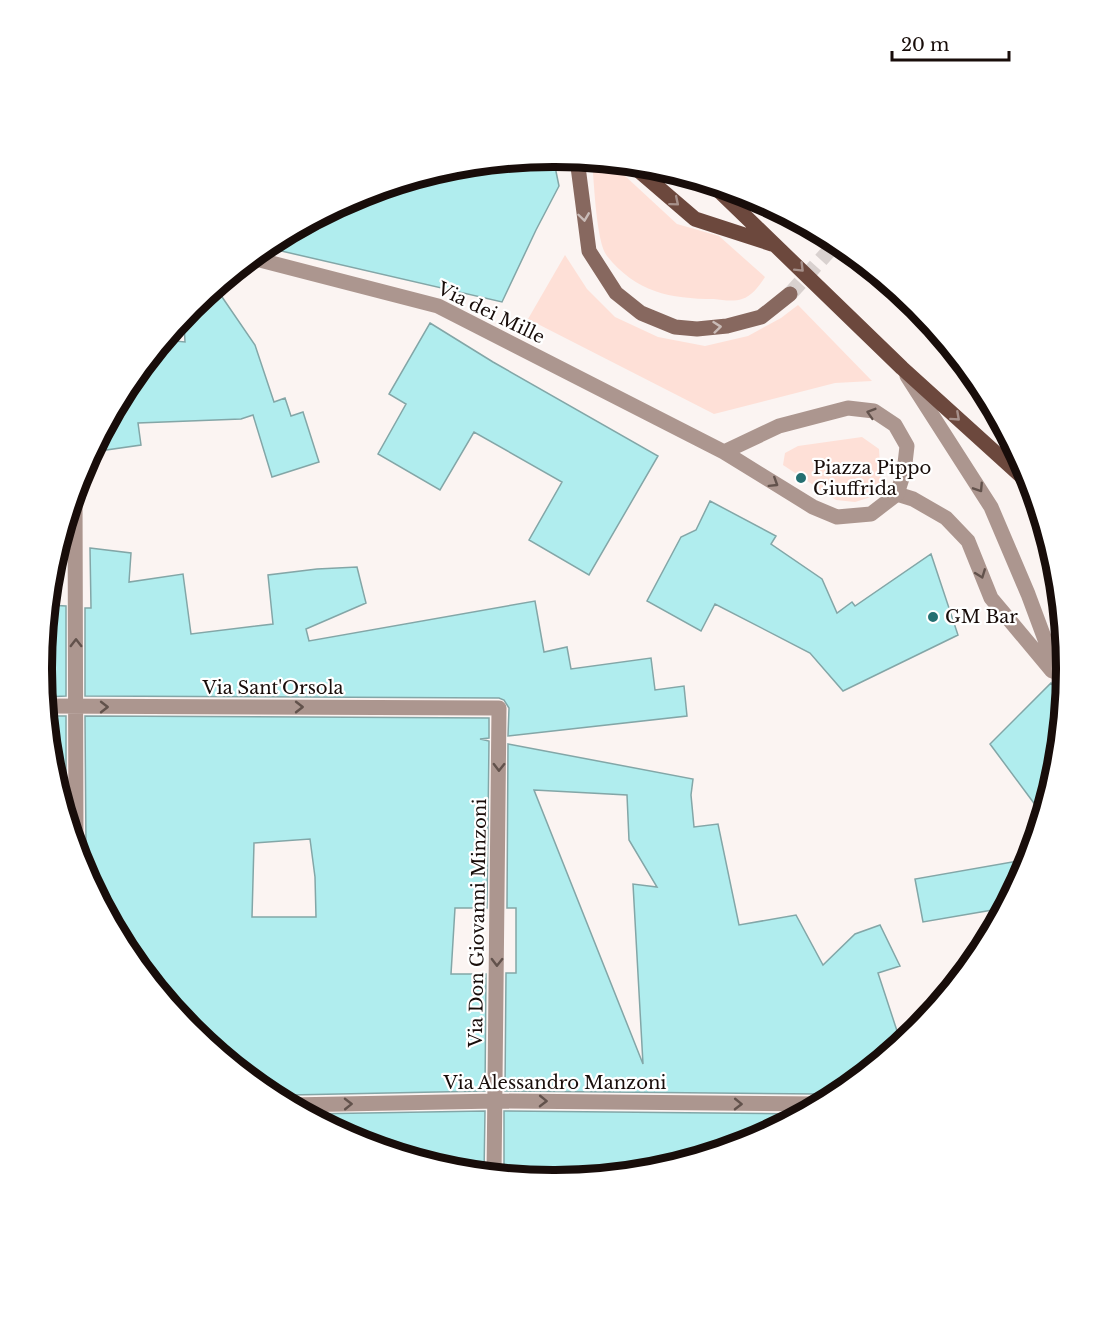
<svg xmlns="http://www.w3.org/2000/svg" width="1108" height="1337" font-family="'Libre Baskerville',serif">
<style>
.green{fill:#fee0d7}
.building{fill:#b0edee;stroke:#83a6a7;stroke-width:1.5;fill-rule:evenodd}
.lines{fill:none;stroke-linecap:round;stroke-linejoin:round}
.secondary-tunnel{stroke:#d9d1cf;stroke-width:15;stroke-dasharray:15 8;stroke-linecap:butt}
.service{stroke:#ac968f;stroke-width:15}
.minor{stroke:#ac968f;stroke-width:15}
.secondary{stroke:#87685f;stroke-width:15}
.primary{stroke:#6c483d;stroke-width:15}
.oneway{stroke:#a7918b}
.oneway2{stroke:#c9bbb7}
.oneway3{stroke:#62524c}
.poi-dot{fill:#246f71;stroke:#fff;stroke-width:2}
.labels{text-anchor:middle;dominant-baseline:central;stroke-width:4.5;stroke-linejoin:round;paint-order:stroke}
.street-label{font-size:18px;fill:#180d0a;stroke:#fff}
.poi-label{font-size:18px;fill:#180d0a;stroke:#fff;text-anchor:start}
.rim{fill:none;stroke:#180d0a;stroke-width:8}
</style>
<rect width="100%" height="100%" fill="#fbf4f2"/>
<path class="green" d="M592,160L610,162L677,224L719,236L765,277C759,286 752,296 742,299C734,302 722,300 714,299C670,299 636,292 607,256C596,242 594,180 592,160Z
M565,255L587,289L615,317L658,337L705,346L748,336L781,318L798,305L872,381L835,383L714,414L528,319Z
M862,437L879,449L881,483L871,497L855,502L836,500L783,465L785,453L798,446Z"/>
<path class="building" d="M553,157L559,186L536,230L502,302L264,247L359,195L454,166Z
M220,294L255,345L274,402L285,398L291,416L303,412L319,462L272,477L253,415L241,419L138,423L141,445L92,452L128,384L164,340L185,342L184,323Z
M430,323L493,362L658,456L589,575L529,540L562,482L474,432L440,490L378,454L406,404L389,394Z
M710,501L776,536L771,544L822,579L837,613L852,602L855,606L931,554L958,635L843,691L810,653L715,604L701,631L647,601L681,537L696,530Z
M90,548L131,553L129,582L183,574L191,634L273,624L268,575L317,569L357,567L366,603L306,629L309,641L535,601L544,652L567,647L571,669L651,658L655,690L684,686L687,716L508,736L509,708L504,700L499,698L85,696V608H91Z
M48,605L66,606V696L45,697L42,668Z
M1051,683L1057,691L1064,693L1056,769L1042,814L990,744Z
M47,716H66V816L52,768Z
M85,716L489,718V738L480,739L489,741L487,908H455L451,974H486L485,1091L290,1095L281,1101L269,1094L192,1030L128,953L81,864L79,857L84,853L86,848ZM310,839L315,877L316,917H252L254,843Z
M508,744L693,779L691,795L694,827L718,824L739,925L796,915L823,965L855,934L880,925L900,966L878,973L901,1043L838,1094L828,1100L819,1094L505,1091L506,973H516V908H507ZM534,790L627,795L629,840L657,887L633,884L643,1064Z
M1029,859L1004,908L923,922L915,879Z
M485,1111L484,1174L454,1171L361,1142L307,1114Z
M504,1111L802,1114L750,1142L654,1171L554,1180L504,1176Z"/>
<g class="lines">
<path class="secondary-tunnel" d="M790,294L837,242"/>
<path class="service" d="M907,376L991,507L1028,594L1060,680L1064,684
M897,494L913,499L946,518L968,541L991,598L1052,671"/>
<path class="minor" d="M252,258L438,306L724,452L813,507L837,517L871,514L897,494L904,472L907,446L895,425L874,411L848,408L779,426L724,452
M75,491L76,848
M46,706L499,708L494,1175
M290,1105L496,1101L819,1104"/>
<path class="secondary" d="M577,159L589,251L616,293L641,313L675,327L697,329L727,326L761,317L790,294"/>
<path class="primary" d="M631,164L695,219L772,244
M712,184L902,368L1031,485"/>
</g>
<defs><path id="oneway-chevron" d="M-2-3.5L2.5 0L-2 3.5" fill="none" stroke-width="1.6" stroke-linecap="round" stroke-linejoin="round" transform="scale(1.5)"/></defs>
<g class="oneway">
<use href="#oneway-chevron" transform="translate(675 202) rotate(40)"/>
<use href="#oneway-chevron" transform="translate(800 268) rotate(45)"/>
<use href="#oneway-chevron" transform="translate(956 417) rotate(42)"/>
</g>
<g class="oneway2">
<use href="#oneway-chevron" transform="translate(584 217) rotate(82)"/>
<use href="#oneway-chevron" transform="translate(717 327) rotate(-6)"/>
</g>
<g class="oneway3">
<use href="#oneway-chevron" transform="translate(871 413) rotate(-163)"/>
<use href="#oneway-chevron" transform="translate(774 483) rotate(32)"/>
<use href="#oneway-chevron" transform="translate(979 488) rotate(57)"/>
<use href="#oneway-chevron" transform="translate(981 574) rotate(69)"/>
<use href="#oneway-chevron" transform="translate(76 643) rotate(-90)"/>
<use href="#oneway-chevron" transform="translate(104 707)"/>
<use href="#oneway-chevron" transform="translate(299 707)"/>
<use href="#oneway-chevron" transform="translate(499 767) rotate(91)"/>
<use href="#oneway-chevron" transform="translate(497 962) rotate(91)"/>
<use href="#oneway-chevron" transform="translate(543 1101) rotate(1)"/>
<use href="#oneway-chevron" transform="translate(348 1104) rotate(-1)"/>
<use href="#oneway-chevron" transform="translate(738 1104) rotate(1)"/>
</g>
<g class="poi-dot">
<circle cx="801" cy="478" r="6"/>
<circle cx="933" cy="617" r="6"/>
</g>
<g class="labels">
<g class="street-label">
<text transform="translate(491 313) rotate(26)">Via dei Mille</text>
<text x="273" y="688">Via Sant'Orsola</text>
<text transform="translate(478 923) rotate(-89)">Via Don Giovanni Minzoni</text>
<text x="555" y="1083">Via Alessandro Manzoni</text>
</g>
<g class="poi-label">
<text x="813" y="468">Piazza Pippo<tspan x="813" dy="21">Giuffrida</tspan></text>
<text x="945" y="617">GM Bar</text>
</g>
</g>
<path d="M0 0H1108V1337H0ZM553 167H555A501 501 0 0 1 1056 668V669A501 501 0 0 1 555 1170H553A501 501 0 0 1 52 669V668A501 501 0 0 1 553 167Z" fill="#fff" fill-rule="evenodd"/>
<path class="rim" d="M553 167H555A501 501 0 0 1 1056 668V669A501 501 0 0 1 555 1170H553A501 501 0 0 1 52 669V668A501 501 0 0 1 553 167Z"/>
<path d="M892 51v9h117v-9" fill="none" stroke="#180d0a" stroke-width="3"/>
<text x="901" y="51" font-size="18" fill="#180d0a" stroke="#ffffff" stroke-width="4.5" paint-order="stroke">20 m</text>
</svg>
